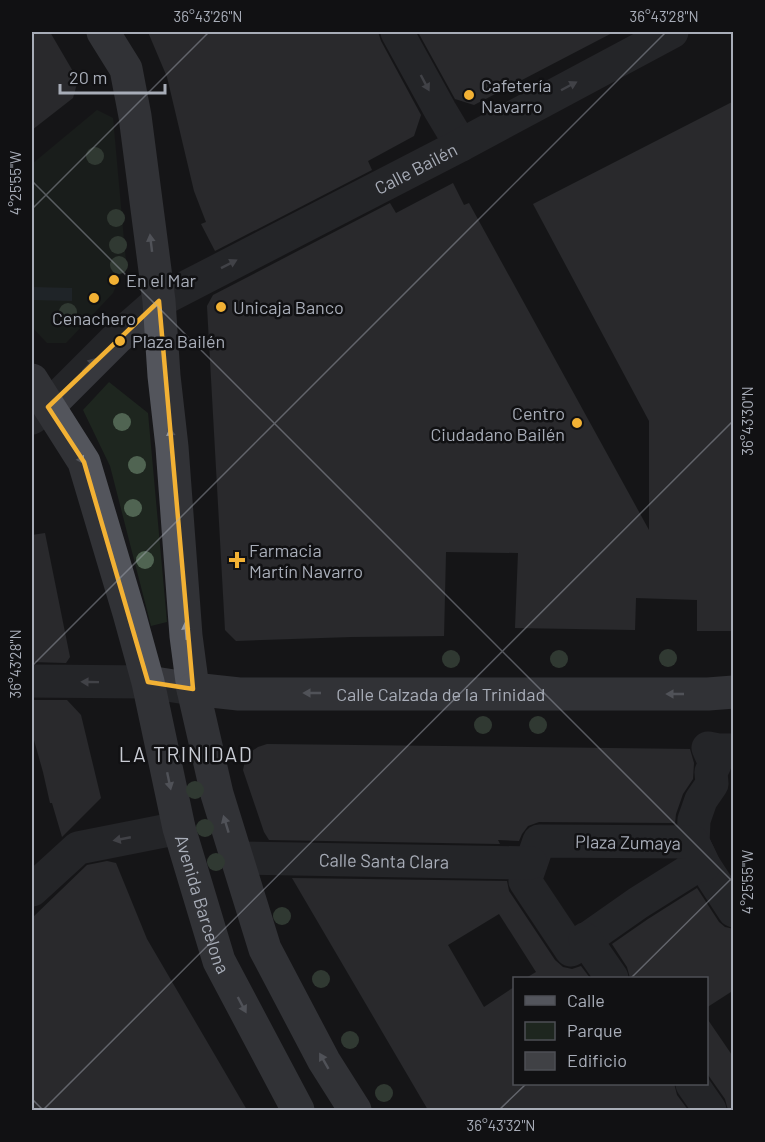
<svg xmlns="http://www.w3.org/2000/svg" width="765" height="1142" font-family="Barlow,sans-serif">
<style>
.green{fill:#1e261f}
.water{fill:#2c353c}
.building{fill:#404145}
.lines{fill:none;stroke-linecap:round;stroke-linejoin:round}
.minor{stroke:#37383d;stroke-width:33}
.major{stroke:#53555c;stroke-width:33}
.tree{fill:#506452}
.oneway{fill:#757881}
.oneway2{fill:#979ba6}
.marked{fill:none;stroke:#f2b134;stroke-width:4.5;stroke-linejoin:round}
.ticks{fill:none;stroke:#a8adb8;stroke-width:1.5;stroke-opacity:0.45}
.poi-dot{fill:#f2b134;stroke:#111113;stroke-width:2}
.labels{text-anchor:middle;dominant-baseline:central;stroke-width:5;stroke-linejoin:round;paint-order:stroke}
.poi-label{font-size:18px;fill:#a8adb8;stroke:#111113;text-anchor:start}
.street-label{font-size:18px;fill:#a8adb8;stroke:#111113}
.quarter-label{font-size:21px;letter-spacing:1.5px;fill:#c9ccd4;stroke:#111113}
.neatline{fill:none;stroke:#a8adb8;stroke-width:2}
.ticks-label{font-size:15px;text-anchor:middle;fill:#a8adb8}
</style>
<rect width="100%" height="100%" fill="#161618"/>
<path class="green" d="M97,110L113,118L126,262L113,293L66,343H47L32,327V164Z
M109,382L148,413L167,622L151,626L110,466L83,410Z"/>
<path class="water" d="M32,287L72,288V301L32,300Z"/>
<path class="building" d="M32,32H50L78,80L73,98L32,130Z
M148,32H378L381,41L421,115L414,136L368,161L372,170L215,251L201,224L206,222L194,191L167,77Z
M418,32H614L474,105L455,99Z
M734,101V631H697V600L636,598L635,630L515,628L518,553L446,552L444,636L351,637L236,641L225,630L207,306L213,295L390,203L396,213L453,183L464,205L469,203L649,530V421L533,204Z
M45,533L70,657L66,663L32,662V535Z
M32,700H67L81,715L101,798L62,837L52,803H50L43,772L32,733Z
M267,744L690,749L694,763L693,779L683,794L676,814L675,823L539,822L528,826L522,834L519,841L498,840L500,844L269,840L264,832L243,770L245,761L252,751L258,747Z
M107,861L116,863L147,939L247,1110H32V918L87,865Z
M292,878L507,881L509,891L555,960L563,967L572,969L581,966L590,978H526L536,972L499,914L448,945L484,1007L514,987V1083H674L677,1095L688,1110H428Z
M697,888L719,922L725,927L734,929V990L706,1008V978H630L627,967L612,944L648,919Z
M706,1017L734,1058V1110H728L725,1099L706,1072Z"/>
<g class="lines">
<g class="minor">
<path d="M397,32L440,110L461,145"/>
<path id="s1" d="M32,418L48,407L117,338L159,301L461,145L672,32"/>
<path d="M32,681L148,682L193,689"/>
<path d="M734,750H718L708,748L715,764L711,772L712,784L701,800L694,820L693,842L704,865L734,911"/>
<path d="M539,841L693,842L704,865L700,864L638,903L571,950L525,881Z"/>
<path id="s2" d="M236,858L531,863"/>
<path d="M32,890L78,848L179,828"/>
<path d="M585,939L612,978"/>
<path d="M692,1084L710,1110"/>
</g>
<g class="major">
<path d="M103,32L126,69L135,116L159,301L164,376L172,447L186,636L193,689L217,794L265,949L324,1061L355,1110"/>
<path id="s3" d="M32,380L84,462L129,613L148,682L179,828L219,961L298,1110"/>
<path id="s4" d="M193,689L239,694H708L734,692"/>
</g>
</g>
<g class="tree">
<circle cx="95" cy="156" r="9"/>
<circle cx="116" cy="218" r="9"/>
<circle cx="118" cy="245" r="9"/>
<circle cx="119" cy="265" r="9"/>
<circle cx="68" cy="312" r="9"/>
<circle cx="122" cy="422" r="9"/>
<circle cx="137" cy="465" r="9"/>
<circle cx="133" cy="508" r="9"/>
<circle cx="145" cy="560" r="9"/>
<circle cx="668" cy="658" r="9"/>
<circle cx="451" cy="659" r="9"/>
<circle cx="559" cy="659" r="9"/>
<circle cx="483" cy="725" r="9"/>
<circle cx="538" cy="725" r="9"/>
<circle cx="195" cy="790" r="9"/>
<circle cx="205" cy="828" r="9"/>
<circle cx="216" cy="862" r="9"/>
<circle cx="282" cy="916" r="9"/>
<circle cx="321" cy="979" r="9"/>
<circle cx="350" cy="1040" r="9"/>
<circle cx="384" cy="1093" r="9"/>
</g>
<defs><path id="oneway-solid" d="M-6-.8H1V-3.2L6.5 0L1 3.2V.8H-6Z" transform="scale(1.5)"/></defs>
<g class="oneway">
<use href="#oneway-solid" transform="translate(425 83) rotate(62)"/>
<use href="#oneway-solid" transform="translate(569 86) rotate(-28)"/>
<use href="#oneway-solid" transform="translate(229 264) rotate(-27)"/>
<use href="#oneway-solid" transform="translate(89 365) rotate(-45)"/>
<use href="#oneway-solid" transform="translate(90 682) rotate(-179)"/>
<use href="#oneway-solid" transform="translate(122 839) rotate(169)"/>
</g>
<g class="oneway2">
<use href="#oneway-solid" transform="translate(151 243) rotate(-97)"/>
<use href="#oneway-solid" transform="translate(171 437) rotate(-96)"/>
<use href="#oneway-solid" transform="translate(79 456) rotate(59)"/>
<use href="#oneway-solid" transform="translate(186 631) rotate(-95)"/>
<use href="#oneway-solid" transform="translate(312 693) rotate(180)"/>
<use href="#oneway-solid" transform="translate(675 694) rotate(-180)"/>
<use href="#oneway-solid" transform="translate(169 781) rotate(78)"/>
<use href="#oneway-solid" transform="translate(226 824) rotate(-107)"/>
<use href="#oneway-solid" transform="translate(242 1005) rotate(62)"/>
<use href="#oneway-solid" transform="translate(324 1061) rotate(-120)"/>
</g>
<path d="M0 0H765V1142H0ZM159,301L193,689L148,682L84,462L48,407Z" fill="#161618" fill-opacity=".55" fill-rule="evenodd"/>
<path class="marked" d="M159,301L193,689L148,682L84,462L48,407Z"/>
<path class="ticks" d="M32,181L734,883M32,209L209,32M32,666L666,32M631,978L734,876M32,1099L43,1110M43,1110L734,420M499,1110L526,1084"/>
<g class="poi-dot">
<circle cx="469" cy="95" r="6"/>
<circle cx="114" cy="280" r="6"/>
<circle cx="94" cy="298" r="6"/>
<circle cx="221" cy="307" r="6"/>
<circle cx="120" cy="341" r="6"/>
<circle cx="577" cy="423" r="6"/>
<path d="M234 551h6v6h6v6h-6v6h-6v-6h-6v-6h6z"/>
</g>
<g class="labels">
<g class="poi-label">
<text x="481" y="85">Cafetería<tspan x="481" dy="21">Navarro</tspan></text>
<text x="126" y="280">En el Mar</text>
<text x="233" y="307">Unicaja Banco</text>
<text x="94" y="318" text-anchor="middle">Cenachero</text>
<text x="132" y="341">Plaza Bailén</text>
<text x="565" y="413" text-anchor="end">Centro<tspan x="565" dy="21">Ciudadano Bailén</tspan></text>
<text x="249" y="550">Farmacia<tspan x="249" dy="21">Martín Navarro</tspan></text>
</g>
<g class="street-label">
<text stroke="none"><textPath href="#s1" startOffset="462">Calle Bailén</textPath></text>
<text stroke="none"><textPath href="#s4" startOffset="248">Calle Calzada de la Trinidad</textPath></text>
<text transform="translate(628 842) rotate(1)">Plaza Zumaya</text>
<text stroke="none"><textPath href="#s2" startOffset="148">Calle Santa Clara</textPath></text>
<text stroke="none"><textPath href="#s3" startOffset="555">Avenida Barcelona</textPath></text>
</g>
<g class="quarter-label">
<text x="186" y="753">LA TRINIDAD</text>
</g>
</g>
<rect width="765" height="1142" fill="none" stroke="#111113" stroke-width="66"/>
<rect x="513" y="977" width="195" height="108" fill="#111113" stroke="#4d4f55" stroke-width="1.5"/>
<rect x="525" y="996" width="30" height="9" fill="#53555c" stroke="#4d4f55" stroke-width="1.5"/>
<text x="567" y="1007" font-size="18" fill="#a8adb8">Calle</text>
<rect x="525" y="1022" width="30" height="18" fill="#1e261f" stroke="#4d4f55" stroke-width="1.5"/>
<text x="567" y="1037" font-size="18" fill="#a8adb8">Parque</text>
<rect x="525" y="1052" width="30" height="18" fill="#404145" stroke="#4d4f55" stroke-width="1.5"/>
<text x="567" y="1067" font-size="18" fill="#a8adb8">Edificio</text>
<path d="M60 84v9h105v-9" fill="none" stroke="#a8adb8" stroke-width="3"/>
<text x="69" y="84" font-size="18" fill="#a8adb8" stroke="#111113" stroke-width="4.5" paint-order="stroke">20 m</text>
<rect x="33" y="33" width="699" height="1076" class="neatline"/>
<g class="ticks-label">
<text x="208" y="22">36°43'26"N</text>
<text x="664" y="22">36°43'28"N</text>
<text transform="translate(16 183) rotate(-90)" y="5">4°25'55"W</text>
<text transform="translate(748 421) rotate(-90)" y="5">36°43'30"N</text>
<text transform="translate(16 664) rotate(-90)" y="5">36°43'28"N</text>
<text transform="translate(748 882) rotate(-90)" y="5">4°25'55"W</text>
<text x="501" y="1131">36°43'32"N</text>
</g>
</svg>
